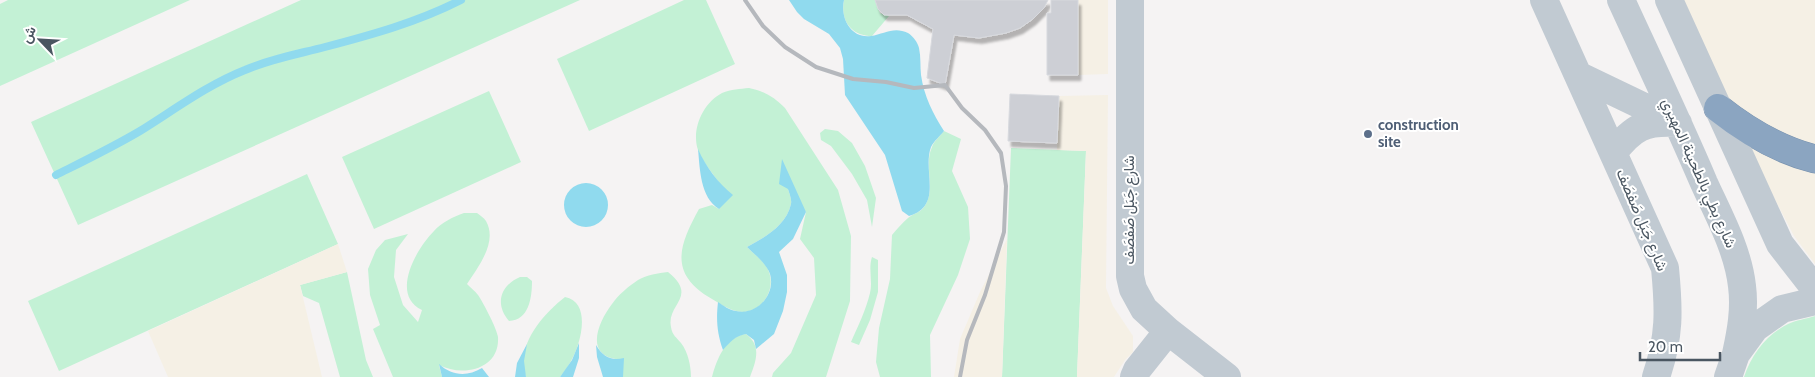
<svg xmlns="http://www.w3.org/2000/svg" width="1815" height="377" font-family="Cabin,Vazirmatn,sans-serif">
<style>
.green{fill:#c3f1d5}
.sand{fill:#f5f0e5}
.water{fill:#90daee}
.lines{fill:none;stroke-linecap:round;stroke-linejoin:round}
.stream{stroke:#90daee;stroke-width:8}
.building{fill:#cdcfd5;stroke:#d7d9de;filter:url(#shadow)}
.highway-casing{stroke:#7690ad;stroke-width:29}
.minor{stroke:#c1cad2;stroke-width:28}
.highway{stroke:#8ba5c1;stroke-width:28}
.rail{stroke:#b5b8bd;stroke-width:4}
.service-dot{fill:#5c6f8a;stroke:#fff;stroke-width:2}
.labels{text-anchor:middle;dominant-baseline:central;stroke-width:4;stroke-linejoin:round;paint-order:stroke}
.service-label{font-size:15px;font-weight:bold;fill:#4e5e75;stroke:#fff;text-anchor:start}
.street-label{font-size:15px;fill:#4a5661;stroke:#fff}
</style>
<defs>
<filter id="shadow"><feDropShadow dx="3" dy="5.5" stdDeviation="1" flood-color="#0004"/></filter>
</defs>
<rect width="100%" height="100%" fill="#f5f3f3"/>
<path class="green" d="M8,0H190L0,86V4Z
M301,0H580L78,225L31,122Z
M684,0H706L735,64L589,131L557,59Z
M844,0H875L880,13L889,16L872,36C851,36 840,20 844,0Z
M749,88C764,91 774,97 785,108L838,190L851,236L850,301L826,377H772L773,373L791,353L816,295L814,258L800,239L806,212L788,189C789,193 792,199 791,204C786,226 765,237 747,247C753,253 761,259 766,266C778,284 766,310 744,312C732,312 722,305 712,299C669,274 678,247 699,209L712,205L719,209L721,186C714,174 703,163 698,150C691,129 703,103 722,93C731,89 740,89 749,88Z
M489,91L521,162L374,229L342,157Z
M825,129L838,131L852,143L865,166L876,198L872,227L867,200L852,174L831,146L821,140L820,133Z
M944,131L961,139L952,171L968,207L970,239L958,275L930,335L931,377H880L876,362L879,328L890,279L892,235C897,229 902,223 908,218C912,214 920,213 924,207C937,189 923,167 932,147C934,141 940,136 944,131Z
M1011,148L1086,151L1077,377H1002Z
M307,174L338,244L59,371L28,301Z
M464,213H477C480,215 484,218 486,221C498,242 478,267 467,284C470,287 475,291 478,295C483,302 497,329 498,337C500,370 462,377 439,365L442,377H393L373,329L380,325L370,295L368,269L376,250L385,240L408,234L396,250L394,277L403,305L418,322L422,310C390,295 416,249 434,231C442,222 453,217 464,213Z
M872,257L878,260V292L870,320L859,345L851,342C858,326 866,310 870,293C873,281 868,269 872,257Z
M347,272L366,360L373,377H340L319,303L303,296L300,285Z
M668,272C699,297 666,304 671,327C672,335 677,338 681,343C688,352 691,366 691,377H623L616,359C584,354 599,321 612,304C618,295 629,286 638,280C647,275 658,273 668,272Z
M520,277H527L532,281C532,298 529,320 509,321C494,304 501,285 520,277Z
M565,297C592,302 581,344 571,361C568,367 564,372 560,377H526C515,346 542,315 565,297Z
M1815,316V377H1744C1752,354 1766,335 1788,324C1796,320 1806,319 1815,316Z
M746,334C762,346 756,361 750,377H712C717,359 725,337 746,334Z"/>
<path class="sand" d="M1078,0H1108V74L1078,75Z
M1682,0H1815V264L1794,236L1759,169Z
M1108,95L1106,288L1113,306L1133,336V352L1125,360L1114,377H1077L1086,151L1057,150L1059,96Z
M1007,239L1002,377H954L960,339L980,292Z
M338,244L347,272L300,285L322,377H168L148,331Z"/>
<path class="water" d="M789,0H844C840,17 850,39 871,36C884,34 894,26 908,33C913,36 918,43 919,48C921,57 920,66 921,75C924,96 933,114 944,131C940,136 934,141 931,147C922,171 944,205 909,216L902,211L885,155L845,95L843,59L840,48L829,34L804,19L797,12Z
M698,149C706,167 718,183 733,195L719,209C700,197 700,169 698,149Z
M782,159L806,212L793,239L779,252L787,275V292L783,311L774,334L756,349L754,340L746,334C735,336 730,342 723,350C717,333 716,320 718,302C724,306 729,310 736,311C757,316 776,294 770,274C766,263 755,255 747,247C765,237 786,226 791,204C792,199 789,193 788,189L779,184Z
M564 205a22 22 0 1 1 44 0a22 22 0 1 1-44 0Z
M579,343V358L573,377H560L572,360Z
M527,344L524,361L526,377H515L517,363Z
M596,345C603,357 611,361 624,358L623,377H603L597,357Z
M439,364C452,376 467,377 482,368L489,377H442Z"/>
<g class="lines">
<path class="stream" d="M56,175C84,161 113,147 140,131C174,110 207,85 245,70C270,59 298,54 325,47C371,35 418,22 461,0"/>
</g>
<path class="building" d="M875,0H1048L1044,8L1033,19L1020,28L1006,33L979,38L954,35L945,85L927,78L933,29L907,15H884L878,9Z
M1051,0H1078V75H1047V13H1051Z
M1010,94L1059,96L1057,143L1008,141Z"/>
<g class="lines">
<g class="highway-casing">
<path id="highway" d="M1718,108C1747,131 1779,150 1815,159"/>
</g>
<path class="minor" d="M1130,0V276L1133,289L1144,309L1168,331L1227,377
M1544,0L1665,268C1669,310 1670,336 1656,377
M1621,0C1649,61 1678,122 1704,183C1719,216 1738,250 1742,286C1745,309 1741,331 1736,354
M1669,0L1780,244L1815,289
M1578,75L1678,123
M1613,153C1633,127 1645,121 1677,123
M1134,377L1137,370L1168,331
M1728,377L1736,354L1755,328L1782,309L1815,301"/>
<use href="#highway" class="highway"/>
<path class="rail" d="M745,0L763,26L785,47L816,67L853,79L886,82L914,88L945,85L962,108L985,130L1001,153L1006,186L1004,232L985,295L967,340L960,377"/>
</g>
<circle class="service-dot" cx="1368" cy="134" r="5"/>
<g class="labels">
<g class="service-label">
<text x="1378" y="125">construction<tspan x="1378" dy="17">site</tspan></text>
</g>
<g class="street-label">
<text transform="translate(1699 173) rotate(66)">شارع بطي بالطحينة المهيري</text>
<text transform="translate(1129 210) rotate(-90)">شارع جَبَل صَفصَف</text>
<text transform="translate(1642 220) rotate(67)">شارع جَبَل صَفصَف</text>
</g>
</g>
<g transform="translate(40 40) rotate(295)" stroke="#ffffff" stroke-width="4" paint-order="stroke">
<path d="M0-4L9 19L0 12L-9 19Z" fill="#4a5661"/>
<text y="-8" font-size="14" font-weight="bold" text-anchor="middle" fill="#4a5661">ش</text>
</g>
<path d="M1640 352v8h80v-8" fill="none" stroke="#4a5661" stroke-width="2.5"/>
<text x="1648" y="352" font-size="15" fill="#4a5661" stroke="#ffffff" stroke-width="4" paint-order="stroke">20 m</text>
</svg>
